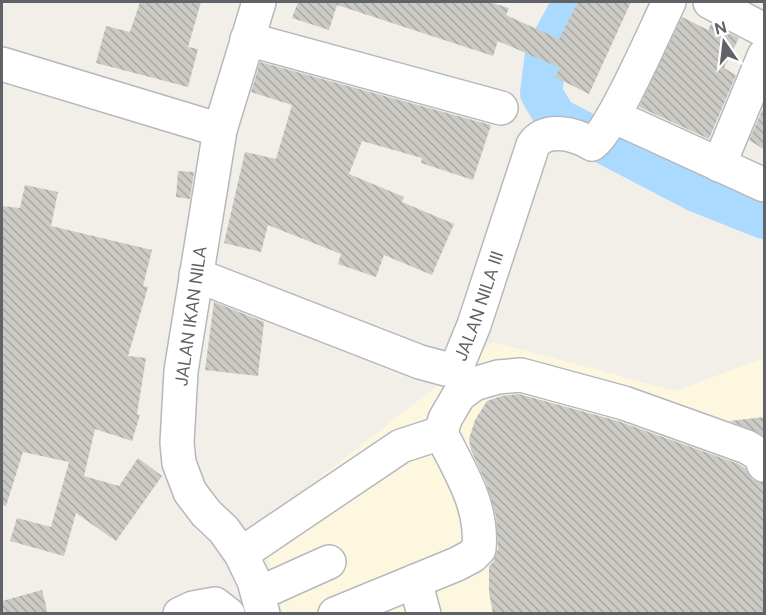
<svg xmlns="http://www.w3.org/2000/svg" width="766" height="615" font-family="'DM Sans',sans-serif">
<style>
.commercial{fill:#fef7e0}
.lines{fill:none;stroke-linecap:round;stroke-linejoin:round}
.river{stroke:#aadaff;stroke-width:42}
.building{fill:url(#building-back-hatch)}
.minor-casing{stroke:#b5b8bc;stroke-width:36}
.minor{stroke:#fff;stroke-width:33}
.labels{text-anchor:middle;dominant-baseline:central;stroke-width:4.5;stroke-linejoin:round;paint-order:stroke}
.street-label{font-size:18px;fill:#5f6368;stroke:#fff}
</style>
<defs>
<pattern id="building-back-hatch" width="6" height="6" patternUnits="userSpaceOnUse" patternTransform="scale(1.5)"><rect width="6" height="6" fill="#cccac5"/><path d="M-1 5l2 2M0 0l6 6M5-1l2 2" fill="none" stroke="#a9a8a4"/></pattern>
</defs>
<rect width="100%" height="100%" fill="#f1efe8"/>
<path class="commercial" d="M493,342L675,391L764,358V613H283L258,526Z"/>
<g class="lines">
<path class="river" d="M574,2L546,53L541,93L556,118L696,191L764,218"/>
</g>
<path class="building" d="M140,2H201L188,47L198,49L188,87L96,63L106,26L130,32Z
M298,2H489L509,8L506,15L559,39L578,2H631L589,94L555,77L560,68L498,41L493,56L337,5L329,30L292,18Z
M682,17L708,30L711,24L739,38L724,68L736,75L709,139L639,107Z
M260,62L491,125L473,180L421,163L422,158L362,141L349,174L404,197L402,202L454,224L432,275L384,255L376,277L338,264L341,254L268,225L261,252L224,243L245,152L276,159L292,105L251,92Z
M765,104V150L749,140Z
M178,171L194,172L190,199L176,197Z
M25,185L58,192L51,226L152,250L143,286L148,287L128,356L146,358L137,414L140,415L132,441L95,429L84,476L119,486L138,458L162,476L116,541L76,513L64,556L10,541L17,518L51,527L69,462L23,452L6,506L2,505V206L20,208Z
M214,302L264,322L258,376L205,370Z
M519,394L618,421L739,464L745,468L753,480L765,483V614H493L489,592V566L493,562L498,549L496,516L486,483L471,450L469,439L475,420L487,401L501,396Z
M765,417V436L730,421Z
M42,590L48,614H2V601Z"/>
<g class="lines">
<g class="minor-casing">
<g id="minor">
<path d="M259,2L220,130L181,371L177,443L179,463L190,492L206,513L224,530L241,554L254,581L263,614"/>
<path d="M710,2L764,30"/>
<path d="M247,39L501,108"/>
<path d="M2,64L220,130"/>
<path d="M613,116L764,185"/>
<path d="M719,165L764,56"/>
<path id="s1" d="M196,275L420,362L446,369L458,364L474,325L533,145C546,126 575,134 592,144C613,130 655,30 669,2"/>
<path d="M241,554L401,446L441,433"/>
<path d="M415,581L424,614"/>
<path d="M258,594L329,562"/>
<path d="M180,614L193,608L215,604L228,614"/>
<path d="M335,614L457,564L472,556L479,549C483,505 460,472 441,433L445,419L459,395L474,384L498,377L521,375L624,403L747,447L760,455L764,465"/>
</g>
</g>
<use href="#minor" class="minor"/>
</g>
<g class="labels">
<g class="street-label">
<text stroke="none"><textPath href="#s1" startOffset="342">JALAN NILA III</textPath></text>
<text transform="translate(191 316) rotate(-82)">JALAN IKAN NILA</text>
</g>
</g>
<rect width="766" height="615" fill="none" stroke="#5f6368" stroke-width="6"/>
<g transform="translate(724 42) rotate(346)" stroke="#ffffff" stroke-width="4.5" paint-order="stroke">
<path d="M0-4.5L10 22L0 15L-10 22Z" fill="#5f6368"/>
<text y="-9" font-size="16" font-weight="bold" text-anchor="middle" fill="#5f6368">N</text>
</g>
</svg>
